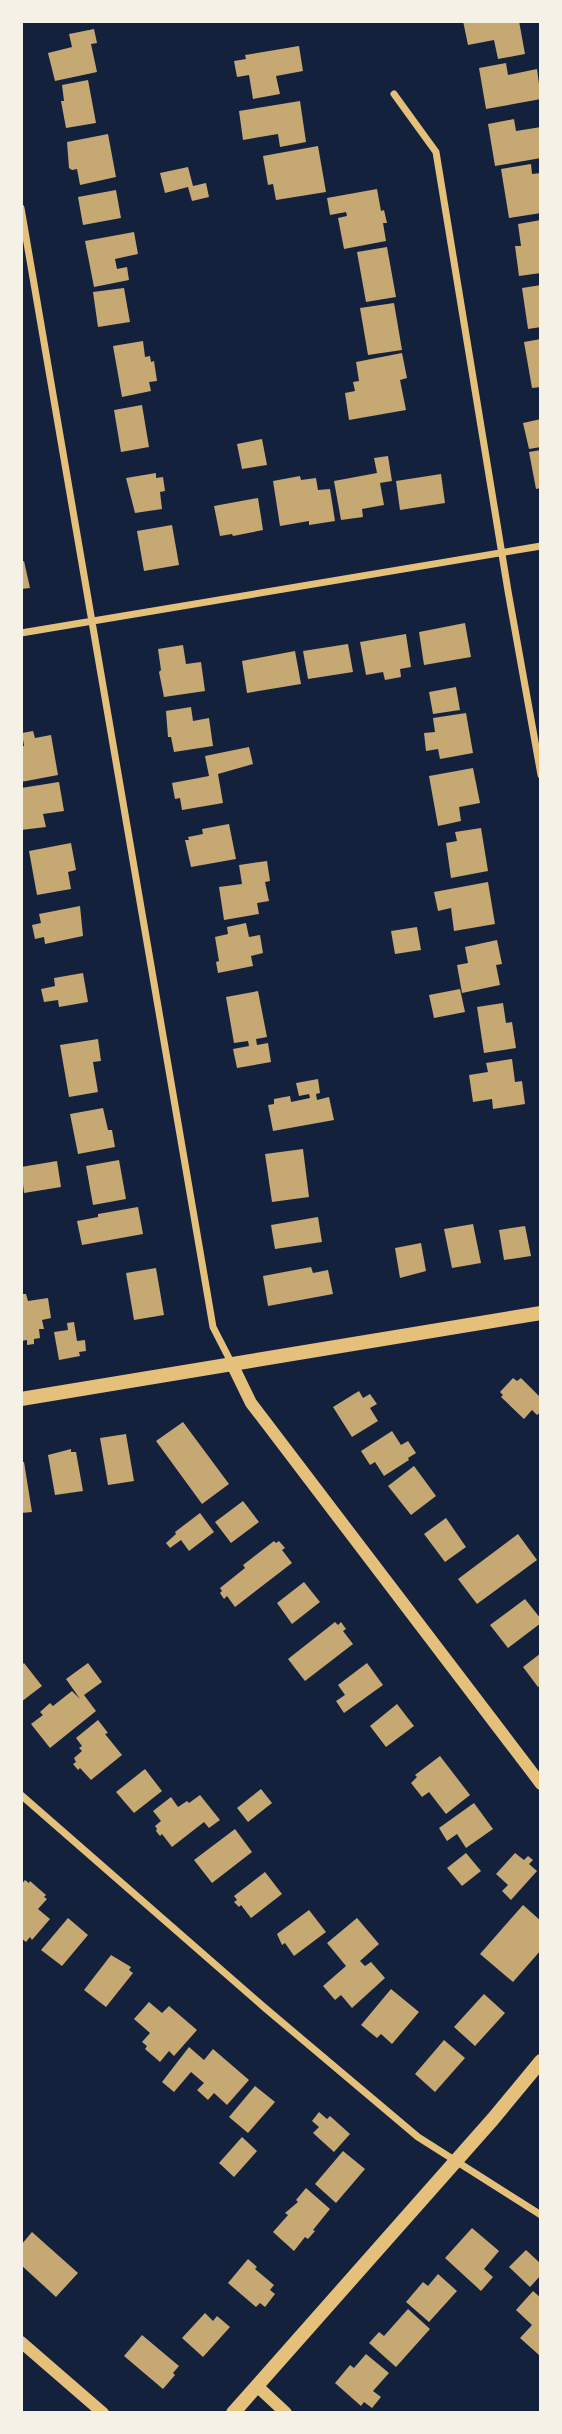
<svg xmlns="http://www.w3.org/2000/svg" width="562" height="2434" font-family="'Roboto Serif',serif">
<style>
.building{fill:#c6a872}
.lines{fill:none;stroke-linecap:round;stroke-linejoin:round}
.minor{stroke:#e5c07b;stroke-width:7}
.tertiary{stroke:#e5c07b;stroke-width:12}
.secondary{stroke:#e5c07b;stroke-width:14}
</style>
<rect width="100%" height="100%" fill="#14213d"/>
<path class="building" d="M463,21H519L525,54L498,59L494,40L468,45Z
M94,29L97,43L91,44L97,72L55,81L48,53L72,47L69,34Z
M299,46L303,71L276,76L280,94L253,99L249,75L237,77L234,61L246,59L245,55Z
M506,63L508,75L537,69L541,99L486,109L479,68Z
M88,80L96,123L66,128L61,101H64L62,85Z
M300,101L306,142L280,147L278,134L243,140L239,111Z
M514,119L516,131L541,127V158L495,166L488,124Z
M108,134L116,177L80,185L77,169L72,170L69,168L67,142Z
M318,146L326,192L276,200L273,184L268,185L263,156Z
M531,164L532,174L541,173V213L509,218L501,169Z
M188,167L193,186L206,183L209,197L192,201L188,187L165,193L160,173Z
M377,189L381,211L384,210L387,223H383L386,241L344,249L338,218L347,216L346,212L330,215L327,198Z
M116,190L121,218L83,225L78,197Z
M541,220V273L519,276L515,246H521L518,224Z
M134,232L138,254L115,259L117,269L127,267L129,280L94,287L85,241Z
M387,247L396,297L366,302L357,252Z
M541,285V327L528,329L522,288Z
M124,288L130,322L98,327L93,292Z
M394,303L402,350L368,355L360,308Z
M541,339V387L532,388L524,342Z
M143,341L145,357L150,356L151,362L154,361L157,381L149,382L151,391L122,397L113,346Z
M402,353L407,378L400,380L406,410L349,420L345,393L355,391L353,382L359,381L356,362Z
M142,405L149,447L121,452L114,410Z
M541,419V447L529,449L523,423Z
M262,439L267,465L242,469L237,444Z
M541,450V488L536,489L529,452Z
M388,456L392,481L380,483L384,505L362,509L363,517L341,520L334,481L377,473L374,458Z
M156,473V478L163,477L165,491L160,492L162,509L135,513L126,478Z
M441,474L445,503L400,510L396,481Z
M300,476L301,480L316,478L318,490L330,489L335,521L309,525V521L280,526L273,481Z
M258,498L263,530L233,536L232,534L220,536L214,506Z
M172,525L179,565L144,571L137,531Z
M24,561L30,588L21,589V562Z
M465,623L471,657L424,665L419,632Z
M406,634L411,667L400,669L401,677L385,680L383,672L366,675L360,642Z
M348,644L353,672L308,679L303,651Z
M183,645L186,664L201,662L205,691L164,697L159,672L161,670L158,649Z
M295,651L301,684L247,693L242,661Z
M456,687L460,710L433,714L429,692Z
M191,707L193,721L209,718L213,746L174,752L171,737H168L166,711Z
M466,713L473,753L440,759L438,749L426,751L424,733L435,732L433,718Z
M33,731L35,738L51,735L58,775L21,782V746H24L22,733Z
M249,747L253,764L218,774L223,803L182,810L180,798L175,799L172,783L209,776L205,756Z
M473,768L480,803L459,807L461,821L438,826L429,776Z
M59,782L64,811L43,814L46,827L21,830V788Z
M229,824L236,859L191,867L185,840H189L188,837L203,834L202,829Z
M481,828L488,871L451,878L446,843L457,841L455,832Z
M71,843L76,870L68,872L71,889L37,895L29,851Z
M267,861L270,881L265,882L269,901L257,903L259,914L224,920L219,887L242,884L239,865Z
M488,882L495,924L454,931L451,908L438,911L434,892Z
M80,906L83,936L45,944L44,937L35,939L32,925L41,923L39,914Z
M246,923L249,937L260,935L263,953L251,956L253,966L218,973L216,962L219,961L215,937L228,934L227,927Z
M417,927L421,950L395,954L391,931Z
M497,940L502,964L496,965L500,985L462,993L457,965L468,963L465,947Z
M83,973L88,1002L59,1007L58,1000L44,1002L41,989L55,986L54,978Z
M460,989L465,1012L434,1018L429,995Z
M258,991L267,1037L256,1039L257,1045L268,1043L271,1062L237,1068L233,1049L249,1046L248,1041L234,1043L226,997Z
M503,1003L506,1023L512,1022L516,1048L484,1053L477,1007Z
M98,1039L101,1061L93,1062L98,1092L69,1097L60,1045Z
M512,1059L515,1082L522,1081L525,1104L493,1109L492,1099L473,1102L469,1075L488,1072L486,1063Z
M318,1079L320,1093L316,1094L317,1100L329,1097L334,1120L273,1131L268,1105L274,1104V1099L290,1096L291,1102L310,1098L309,1094L299,1096L296,1083Z
M103,1108L108,1130H112L115,1147L78,1154L70,1114Z
M303,1149L309,1197L272,1202L265,1154Z
M119,1160L126,1199L93,1205L86,1166Z
M57,1161L61,1187L24,1193L21,1167Z
M138,1207L143,1234L82,1245L77,1221L98,1217V1214Z
M318,1217L322,1242L275,1249L271,1225Z
M473,1224L481,1263L452,1268L444,1229Z
M525,1226L531,1256L504,1260L499,1230Z
M421,1243L426,1271L400,1278L395,1248Z
M311,1267L313,1273L328,1270L333,1294L268,1306L263,1276Z
M156,1268L164,1315L134,1320L126,1273Z
M21,1294H26L28,1301L48,1298L51,1318L42,1320L44,1329H39L40,1338L34,1339V1344L27,1345V1340L21,1341Z
M74,1322L77,1341L85,1340L86,1351L79,1352L80,1356L59,1360L54,1332L68,1330L67,1323Z
M513,1378L517,1381L521,1378L541,1398V1412L537,1415L532,1410L524,1419L501,1397L503,1395L500,1392Z
M359,1391L363,1398L370,1394L377,1404L370,1408L378,1421L352,1437L333,1407Z
M183,1422L229,1484L202,1504L156,1441Z
M392,1431L401,1445L408,1441L416,1453L408,1458L409,1460L384,1476L375,1462L370,1465L361,1451Z
M126,1434L134,1481L108,1485L100,1438Z
M71,1449V1452H76L83,1491L55,1495L48,1455Z
M21,1462H24L32,1512L21,1513Z
M414,1466L436,1496L411,1515L388,1486Z
M243,1501L259,1522L231,1543L215,1522Z
M200,1513L214,1532L189,1551L181,1540L170,1548L166,1543L176,1534L175,1532Z
M446,1518L466,1547L445,1562L424,1534Z
M518,1534L537,1560L477,1604L458,1579Z
M274,1541L276,1543L279,1541L285,1548L282,1550L292,1563L235,1607L227,1596L224,1599L220,1593L222,1591L220,1588L245,1568L243,1565Z
M304,1582L320,1602L292,1624L277,1603Z
M525,1599L541,1619V1623L508,1648L490,1625Z
M335,1622L338,1625L341,1622L346,1629L343,1631L353,1644L305,1681L288,1659Z
M541,1653V1685L538,1687L523,1667Z
M24,1663L42,1686L21,1702V1666Z
M88,1663L102,1682L84,1695L96,1711L50,1748L31,1724L43,1715L40,1712L50,1703L53,1706L72,1691L80,1699L66,1679Z
M367,1663L383,1685L344,1713L336,1701L345,1695L338,1685Z
M397,1704L414,1726L386,1747L370,1726Z
M98,1720L108,1733L105,1734L122,1755L91,1780L80,1768L78,1770L73,1764L76,1762L74,1758L82,1751L79,1748L82,1746L76,1738Z
M440,1756L470,1795L446,1814L429,1792L422,1797L411,1783L417,1777L415,1775Z
M145,1769L162,1791L134,1813L116,1792Z
M261,1789L272,1803L248,1822L237,1808Z
M200,1795L220,1820L209,1828L204,1822L172,1847L162,1834L160,1836L156,1831L157,1829L155,1826L161,1821L153,1811L171,1797L178,1807L187,1801L189,1803Z
M474,1803L493,1829L466,1848L457,1834L447,1841L439,1828Z
M235,1829L252,1852L212,1883L194,1860Z
M466,1853L481,1871L462,1886L447,1868Z
M515,1853L524,1860L528,1856L533,1860L529,1864L537,1871L511,1900L502,1891L508,1885L496,1874Z
M265,1872L282,1894L251,1918L241,1905L239,1907L234,1902L237,1900L234,1896Z
M25,1880L29,1883L30,1881L46,1895L44,1897L47,1899L38,1909L50,1919L32,1940L30,1937L26,1942L21,1938V1885Z
M523,1905L541,1921V1950L513,1982L480,1954Z
M309,1910L326,1932L294,1956L285,1943L282,1945L277,1934Z
M68,1918L88,1935L62,1966L41,1950Z
M357,1918L379,1944L360,1961L365,1966L371,1962L385,1978L352,2008L341,1995L335,2000L323,1986L346,1966L327,1943Z
M111,1955L131,1967L129,1970L133,1973L106,2007L84,1990Z
M391,1989L419,2012L392,2044L381,2034L377,2038L361,2025Z
M484,1994L505,2013L475,2046L454,2027Z
M149,2002L162,2013L169,2006L197,2030L174,2056L169,2051L160,2062L145,2049L147,2046L142,2042L150,2033L134,2019Z
M444,2040L465,2058L435,2092L415,2074Z
M189,2047L204,2060L213,2049L249,2080L227,2105L214,2093L208,2100L197,2090L204,2083L191,2072L174,2092L162,2082Z
M255,2086L275,2102L248,2133L229,2117Z
M319,2112L327,2119L330,2116L350,2134L334,2152L313,2133L319,2127L312,2121Z
M242,2137L257,2151L234,2177L219,2163Z
M343,2151L365,2169L336,2203L315,2184Z
M306,2188L330,2209L313,2230L315,2231L308,2239L305,2237L294,2251L273,2232L288,2215L285,2213L298,2202L296,2200Z
M472,2228L499,2251L484,2269L493,2277L481,2291L445,2258Z
M32,2232L78,2273L56,2297L21,2265V2245Z
M526,2250L541,2264V2275L530,2287L509,2267Z
M248,2259L257,2267L255,2269L274,2285L270,2290L275,2294L265,2307L260,2303L256,2307L228,2283Z
M438,2274L457,2291L429,2322L406,2302L423,2282L428,2286Z
M533,2291L541,2298V2352L539,2355L520,2338L532,2325L516,2310Z
M408,2309L430,2329L396,2367L369,2343L379,2332L384,2336Z
M205,2313L213,2321L217,2316L230,2327L203,2357L182,2338Z
M142,2335L179,2366L173,2373L175,2375L163,2389L124,2356Z
M366,2354L389,2373L373,2391L381,2397L372,2408L364,2402L361,2406L335,2383L350,2365L354,2368Z"/>
<g class="lines">
<path class="minor" d="M394,94L436,152L508,591L541,775
M21,208L213,1327L232,1364
M21,633L541,546
M21,1795L265,2008L418,2137L541,2215"/>
<path class="tertiary" d="M232,1364L251,1403L541,1784
M21,2342L103,2413
M257,2386L286,2413"/>
<path class="secondary" d="M21,1399L541,1313
M233,2413L493,2119L541,2061"/>
</g>
<rect width="562" height="2434" fill="none" stroke="#f6f1e7" stroke-width="46"/>
</svg>
